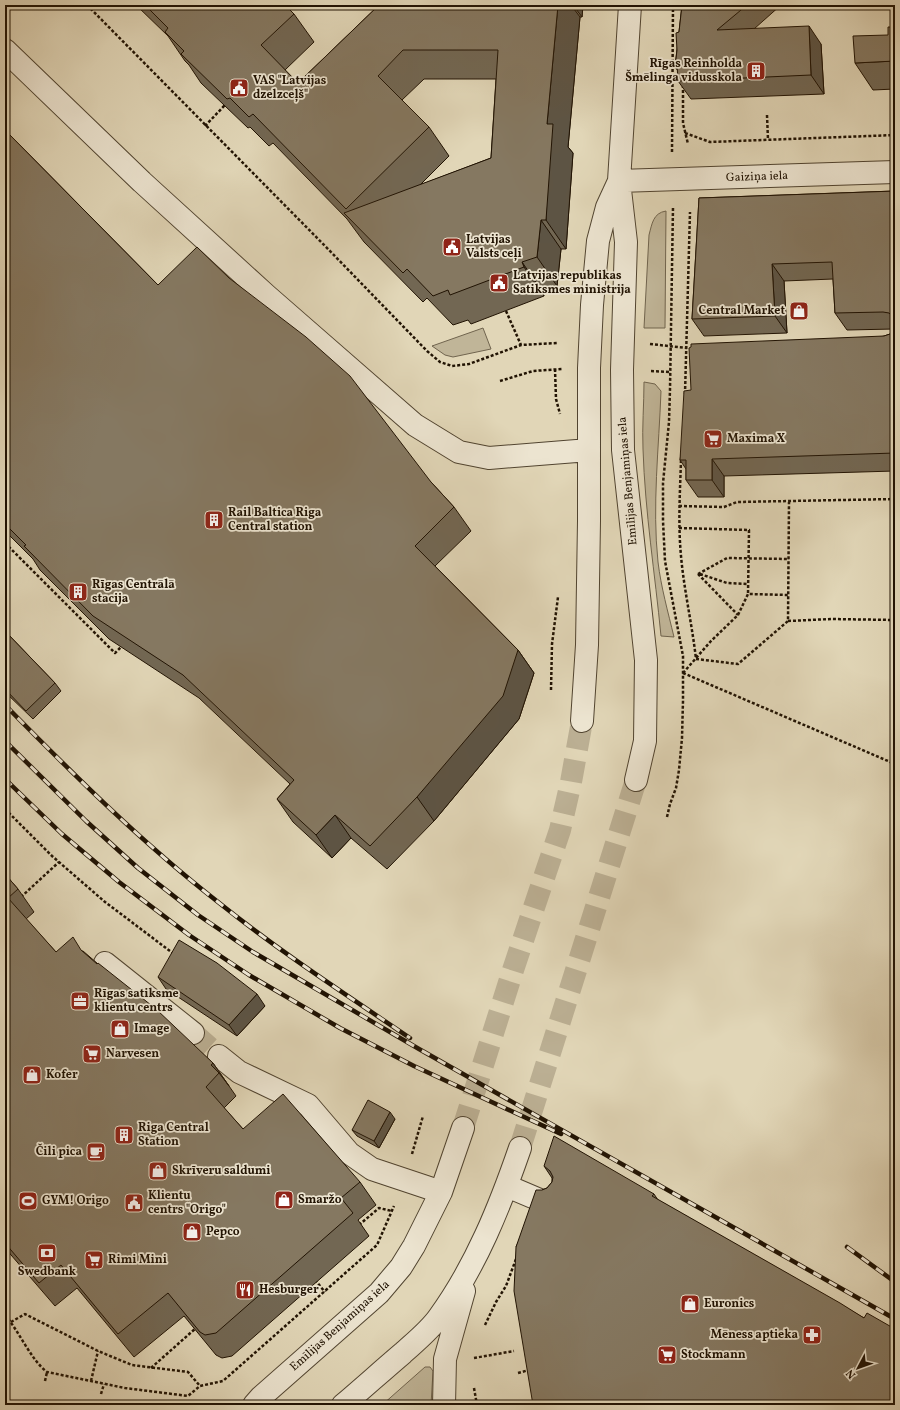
<svg xmlns="http://www.w3.org/2000/svg" width="900" height="1410" font-family="Vollkorn,serif">
<style>
.green{fill:#c0b598;stroke:#70644e}
.pier{fill:#e1d6b7}
.lines{fill:none;stroke-linecap:round;stroke-linejoin:round}
.minor-tunnel{stroke:#bbaf93;stroke-width:22;stroke-dasharray:22 11;stroke-linecap:butt}
.minor-casing{stroke:#514430;stroke-width:24}
.path{stroke:#211303;stroke-width:2.5;stroke-dasharray:3 2;stroke-linecap:butt}
.minor{stroke:#ece4d0;stroke-width:22}
.rail-casing{stroke:#211303;stroke-width:4.5}
.rail{stroke:#ece4d0;stroke-width:3;stroke-dasharray:9;stroke-linecap:butt}
.wall{fill:#726753;stroke:#211303;fill-rule:evenodd}
.shaded-wall{fill:#5d5444;stroke:#211303}
.building{fill:#857861;stroke:#211303}
.labels{text-anchor:middle;dominant-baseline:central;stroke-width:3.5;stroke-linejoin:round;paint-order:stroke}
.poi-label{font-size:12px;font-weight:bold;fill:#211303;stroke:#ece4d0;text-anchor:start}
.street-label{font-size:12px;fill:#211303;stroke:#ece4d0}
</style>
<rect width="100%" height="100%" fill="#e1d6b7"/>
<filter id="stains"><feTurbulence type="fractalNoise" baseFrequency=".005" numOctaves="4"/><feColorMatrix values="0 0 0 0 .2 0 0 0 0 .09 0 0 0 0 .02 0 0 0 .5 -.17"/></filter>
<radialGradient id="worn" r=".72"><stop offset=".6" stop-color="#630" stop-opacity="0"/><stop offset="1" stop-color="#630" stop-opacity=".3"/></radialGradient>
<path class="green" d="M666,211L665,328H644L649,235C652,224 653,213 666,211Z
M483,328L491,349L453,357L445,355L432,346Z
M644,382L655,384L661,391C659,447 652,506 658,562C661,587 668,612 674,637L661,636C655,574 645,512 643,449C642,427 644,404 644,382Z
M425,1367H430L433,1371L431,1405H382Z"/>
<path class="pier" d="M895,1179V1283L863,1335L821,1303Z"/>
<g class="lines">
<path class="minor-tunnel" d="M193,1033L219,1056
M463,1128L513,970L560,830L571,782L582,721
M520,1148L636,780"/>
<g class="minor-casing">
<path id="minor" d="M630,5L619,181L626,242L622,370L623,450L646,660L645,741L636,780
M5,50L142,182L266,295L415,425L459,452L489,458L589,450
M619,181L895,172
M582,721L587,645L589,521V368L592,305L598,241L607,207L619,181
M105,963L193,1033
M219,1056L239,1072L308,1105L349,1153L372,1169L441,1192
M507,1186L561,1209
M254,1405L261,1397L379,1293L401,1267L414,1246L441,1192L463,1128
M343,1405C363,1388 383,1370 403,1353C415,1342 430,1330 439,1317C476,1266 500,1206 520,1148
M444,1405L445,1359L464,1291"/>
</g>
<path class="path" d="M87,5L329,250L427,351L440,362L452,366L469,364L521,345L557,343
M683,85V123L688,144
M767,115L768,140
M205,126L225,105
M685,133L710,142L895,135
M672,152L673,5
M506,311L521,345
M650,344L687,348
M555,369L556,399L560,414
M651,371L670,372
M500,381L533,371L562,369
M685,394L690,212
M681,460C680,492 678,524 681,556C684,590 692,624 696,659
M679,506L724,507L737,502L895,499
M679,528L749,530L748,594
M5,543L115,653L123,645
M698,574L727,558L789,559
M698,574L738,615
M700,574L727,583L748,584
M788,621L831,619L895,620
M696,659L738,664L788,621L789,502
M683,673L895,764
M683,673L711,641L738,615L748,594L789,595
M551,690L552,644L558,597
M5,809L52,856L105,902L174,954
M667,817L670,804L676,788L679,770L682,738L683,701V656L665,561L663,521V483L669,422L670,389L673,207
M21,897L59,862
M412,1154L423,1116
M359,1225L379,1208L392,1211
M315,1280L325,1292
M5,1315C19,1331 31,1360 47,1372L125,1388L188,1396L200,1386L223,1381L377,1245L394,1206
M11,1322L25,1314L98,1351L132,1365L188,1372L200,1386
M485,1325L496,1302L506,1286L516,1259
M474,1358L514,1351
M151,1368L196,1328
M518,1373L529,1370
M45,1381L47,1372
M91,1381L98,1351
M474,1388L477,1405
M101,1394L104,1384"/>
<use href="#minor" class="minor"/>
<g class="rail-casing">
<path id="rail" d="M5,705C73,774 141,842 218,902C279,951 345,994 410,1038
M5,741L86,821L138,868L198,915L253,952L419,1049L895,1319
M5,779L62,834L119,882L189,935L249,975L340,1028L414,1066L561,1134
M847,1247L895,1282"/>
</g>
<use href="#rail" class="rail"/>
</g>
<path class="wall" d="M136,5H285L294,14L314,42L285,70L298,83L378,6L377,5H583L582,17H580L568,147L573,153L566,249H561L557,286L542,291L544,296L471,324L468,320L453,325L427,298L423,302L364,242L347,219L273,143L269,146L250,127L248,128L201,83L189,65L185,61L168,36ZM424,79H496L491,158L420,185L449,156L429,127L402,100Z
M682,5H781L754,29L821,44L824,94L691,99L678,81V71L675,67Z
M895,61V89L873,90L855,63Z
M5,130L158,285L431,482L454,507L471,531L435,566L518,650L534,673L519,719L434,821L387,869L351,838L332,858L293,822L277,799L290,784L199,698L109,639L40,570L33,559L5,531Z
M895,191V471L724,476V497H698L686,480V469L680,460L691,390L884,336L890,334L894,330V329L847,330L835,313L833,279L784,281L787,333L704,336L692,319L699,198Z
M5,631L55,683L61,691L33,719L5,692Z
M5,874L18,889L34,912L26,919L56,952L83,951L213,1063L236,1096L224,1108L243,1129L360,1182L376,1205L358,1220L369,1236L232,1356L222,1358L216,1355L184,1316L134,1357L77,1288L55,1306L5,1248Z
M158,977L265,1006L237,1036L166,989Z
M395,1119L379,1148L357,1136L352,1130Z
M544,1166L654,1194L658,1200L864,1318L895,1329L516,1247L542,1190L547,1188L552,1182V1178Z"/>
<path class="shaded-wall" d="M558,5H571L580,17L568,147L573,153L566,249L546,220L547,124Z
M573,5H583L582,17Z
M809,26L821,44L824,94L811,75Z
M541,220L561,249L557,286L537,257Z
M522,262L542,291L544,296L524,267Z
M772,264L784,281L787,333L775,316Z
M712,459L724,476V497L712,480Z
M518,650L534,673L519,719L434,821L417,797Z
M335,815L351,838L332,858L316,835Z
M257,994L265,1006L237,1036L229,1025Z
M213,1063L229,1086L219,1073L211,1065Z
M390,1112L395,1119L379,1148L374,1141Z"/>
<path class="building" d="M145,5H285L294,14L261,45L298,83L379,5H558L547,124H553L546,220H541L537,257L522,262L524,267L450,295L448,290L433,296L407,269L403,273L344,213L491,158L498,50H403L378,76L429,127L346,209L253,114L249,117L230,98L227,99L181,54L184,51L165,32L168,28Z
M682,5H747L717,30L809,26L811,75L678,81L677,65L675,67L677,50L676,33L679,32Z
M888,27H895V61L855,63L853,36L888,35Z
M5,130L158,285L197,247L229,278L306,337L350,376L431,482L454,507L415,546L518,650L503,696L417,797L370,846L335,815L316,835L277,799L294,780L183,675L93,616L24,546L26,545L5,524Z
M895,191V322L893,317L889,313L883,312L835,313L832,262L772,264L775,316L692,319L699,198Z
M895,326V453L712,459V480H686V460H680L684,391L691,390L689,348L691,347V344L884,336L890,334L894,330Z
M5,631L55,683L26,711L5,689Z
M5,874L18,889L8,898L56,952L73,937L81,950L97,964L98,963L156,1009L213,1063L211,1065L219,1073L206,1087L243,1129L283,1094L360,1182L341,1198L353,1213L216,1333L205,1335L200,1332L168,1293L118,1334L61,1265L39,1283L5,1243Z
M179,940L217,963L257,994L229,1025L158,977Z
M368,1100L390,1112L374,1141L352,1130Z
M554,1136L654,1194L652,1196L840,1303L864,1318L867,1313L895,1329V1405H533L514,1291L516,1247L536,1190H542L547,1188L552,1182L553,1177L550,1171L544,1166Z"/>
<defs>
<g id="building-square" transform="scale(1)"><rect x="-9" y="-9" width="18" height="18" rx="4" fill="#8f2418" stroke="#ece4d0"/><path d="M-4-6H4V6H1V3H-1V6H-4ZM-2.5-4.3h1.7v1.8h-1.7ZM.8-4.3h1.7v1.8H.8ZM-2.5-1h1.7V.8h-1.7ZM.8-1h1.7V.8H.8Z" fill="#fff"/></g>
<g id="civic-square" transform="scale(1)"><rect x="-9" y="-9" width="18" height="18" rx="4" fill="#8f2418" stroke="#ece4d0"/><path d="M-.6-6.5H3V-4.5H.6V-3L4-1V1h2V6H-6V1h2V-1L-.6-3ZM-1.2 2.5V6h2.4V2.5Z" fill="#fff"/></g>
<g id="shop-square" transform="scale(1)"><rect x="-9" y="-9" width="18" height="18" rx="4" fill="#8f2418" stroke="#ece4d0"/><path d="M-5-2.5h2.3a2.7 3.5 0 0 1 5.4 0H5L5.5 6h-11ZM-1.5-2.5h3a1.5 2.3 0 0 0-3 0Z" fill="#fff"/></g>
<g id="supermarket-square" transform="scale(1)"><rect x="-9" y="-9" width="18" height="18" rx="4" fill="#8f2418" stroke="#ece4d0"/><path d="M-6-5.5h2.5l.6 2H6L4.5 2H-2.5L-4.4-4H-6ZM-1.5 3.2a1.3 1.3 0 1 0 .1 0ZM3 3.2a1.3 1.3 0 1 0 .1 0Z" fill="#fff"/></g>
<g id="office-square" transform="scale(1)"><rect x="-9" y="-9" width="18" height="18" rx="4" fill="#8f2418" stroke="#ece4d0"/><path d="M-6-3h4V-5.5h4V-3h4V5H-6ZM-1-4.5V-3h2v-1.5ZM-6 0V1H6V0Z" fill="#fff"/></g>
<g id="cafe-square" transform="scale(1)"><rect x="-9" y="-9" width="18" height="18" rx="4" fill="#8f2418" stroke="#ece4d0"/><path d="M-5.5-4.5H6V0H3Q3 3.5 0 3.5H-2.5Q-5.5 3.5-5.5 0ZM3-3.2v2h1.7v-2ZM-6 4.5H4V6H-6Z" fill="#fff"/></g>
<g id="stadium-square" transform="scale(1)"><rect x="-9" y="-9" width="18" height="18" rx="4" fill="#8f2418" stroke="#ece4d0"/><path d="M0-5a6.5 5 0 1 0 0 10a6.5 5 0 1 0 0-10ZM-3.5-1.8h7v3.6h-7Z" fill="#fff"/></g>
<g id="bank-square" transform="scale(1)"><rect x="-9" y="-9" width="18" height="18" rx="4" fill="#8f2418" stroke="#ece4d0"/><path d="M-6-4H6V4H-6ZM0-2.3a2.3 2.3 0 1 0 0 4.6a2.3 2.3 0 1 0 0-4.6Z" fill="#fff"/></g>
<g id="restaurant-square" transform="scale(1)"><rect x="-9" y="-9" width="18" height="18" rx="4" fill="#8f2418" stroke="#ece4d0"/><path d="M-5-6h1v4h1v-4h1v4h1v-4h1v5L-1.5 .5V6h-2V.5L-5-1ZM5-6V6H3V1.5H1.5Q1.5-4 5-6Z" fill="#fff"/></g>
<g id="pharmacy-square" transform="scale(1)"><rect x="-9" y="-9" width="18" height="18" rx="4" fill="#8f2418" stroke="#ece4d0"/><path d="M-2-6h4v4h4v4h-4v4h-4v-4h-4v-4h4Z" fill="#fff"/></g>
</defs>
<g fill-rule="evenodd">
<use href="#building-square" x="756" y="71"/>
<use href="#civic-square" x="239" y="88"/>
<use href="#civic-square" x="452" y="247"/>
<use href="#civic-square" x="499" y="283"/>
<use href="#shop-square" x="799" y="311"/>
<use href="#supermarket-square" x="713" y="439"/>
<use href="#building-square" x="214" y="520"/>
<use href="#building-square" x="78" y="592"/>
<use href="#office-square" x="80" y="1001"/>
<use href="#shop-square" x="120" y="1029"/>
<use href="#supermarket-square" x="92" y="1054"/>
<use href="#shop-square" x="32" y="1075"/>
<use href="#building-square" x="124" y="1135"/>
<use href="#cafe-square" x="96" y="1152"/>
<use href="#shop-square" x="158" y="1171"/>
<use href="#shop-square" x="284" y="1200"/>
<use href="#stadium-square" x="28" y="1201"/>
<use href="#civic-square" x="134" y="1203"/>
<use href="#shop-square" x="192" y="1232"/>
<use href="#bank-square" x="47" y="1253"/>
<use href="#supermarket-square" x="94" y="1260"/>
<use href="#restaurant-square" x="245" y="1290"/>
<use href="#shop-square" x="690" y="1304"/>
<use href="#pharmacy-square" x="812" y="1335"/>
<use href="#supermarket-square" x="667" y="1355"/>
</g>
<g class="labels">
<g class="poi-label">
<text x="742" y="64" text-anchor="end">Rīgas Reinholda<tspan x="742" dy="14">Šmēlinga vidusskola</tspan></text>
<text x="253" y="81">VAS "Latvijas<tspan x="253" dy="14">dzelzceļš"</tspan></text>
<text x="466" y="240">Latvijas<tspan x="466" dy="14">Valsts ceļi</tspan></text>
<text x="513" y="276">Latvijas republikas<tspan x="513" dy="14">Satiksmes ministrija</tspan></text>
<text x="785" y="311" text-anchor="end">Central Market</text>
<text x="727" y="439">Maxima X</text>
<text x="228" y="513">Rail Baltica Riga<tspan x="228" dy="14">Central station</tspan></text>
<text x="92" y="585">Rīgas Centrālā<tspan x="92" dy="14">stacija</tspan></text>
<text x="94" y="994">Rīgas satiksme<tspan x="94" dy="14">klientu centrs</tspan></text>
<text x="134" y="1029">Image</text>
<text x="106" y="1054">Narvesen</text>
<text x="46" y="1075">Kofer</text>
<text x="138" y="1128">Riga Central<tspan x="138" dy="14">Station</tspan></text>
<text x="82" y="1152" text-anchor="end">Čili pica</text>
<text x="172" y="1171">Skrīveru saldumi</text>
<text x="148" y="1196">Klientu<tspan x="148" dy="14">centrs "Origo"</tspan></text>
<text x="298" y="1200">Smaržo</text>
<text x="42" y="1201">GYM! Origo</text>
<text x="206" y="1232">Pepco</text>
<text x="108" y="1260">Rimi Mini</text>
<text x="47" y="1272" text-anchor="middle">Swedbank</text>
<text x="259" y="1290">Hesburger</text>
<text x="704" y="1304">Euronics</text>
<text x="798" y="1335" text-anchor="end">Mēness aptieka</text>
<text x="681" y="1355">Stockmann</text>
</g>
<g class="street-label">
<text transform="translate(757 177) rotate(-2)">Gaiziņa iela</text>
<text transform="translate(628 481) rotate(-95)">Emīlijas Benjamiņas iela</text>
<text transform="translate(340 1326) rotate(-42)">Emīlijas Benjamiņas iela</text>
</g>
</g>
<rect width="900" height="1410" fill="none" stroke="#e1d6b7" stroke-width="20"/>
<rect x="6" y="6" width="888" height="1398" fill="none" stroke="#211303" stroke-width="2"/>
<rect x="10" y="10" width="880" height="1390" fill="none" stroke="#211303"/>
<g transform="translate(858 1368) rotate(229)" stroke="#ece4d0" stroke-width="3" paint-order="stroke">
<path d="M0-3L7 15L0 10L-7 15Z" fill="#211303"/>
<text y="-6" font-size="11" font-weight="bold" text-anchor="middle" fill="#211303">N</text>
</g>
<rect width="100%" height="100%" filter="url(#stains)"/>
<rect width="100%" height="100%" fill="url(#worn)"/>
</svg>
